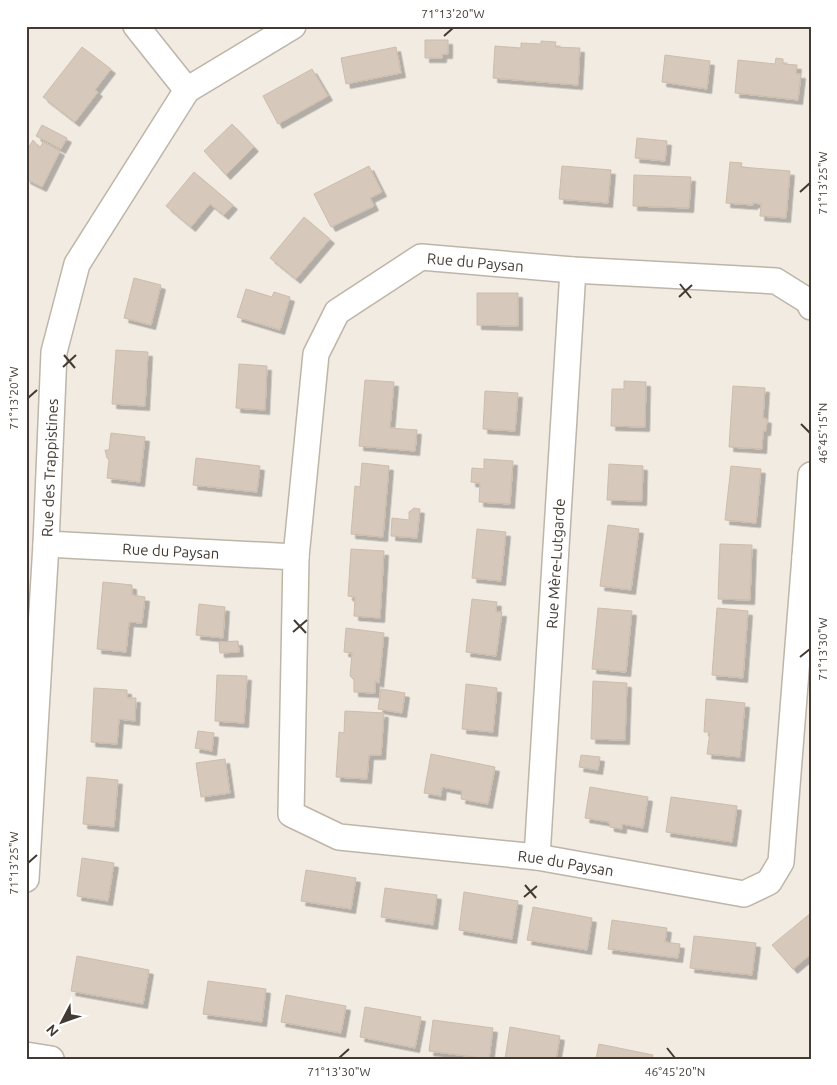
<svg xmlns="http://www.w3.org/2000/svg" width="837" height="1085" font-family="Ubuntu,sans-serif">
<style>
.building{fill:#d6c8ba;stroke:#cebcab;filter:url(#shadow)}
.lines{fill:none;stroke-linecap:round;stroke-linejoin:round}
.minor-casing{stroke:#bfb4a8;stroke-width:28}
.minor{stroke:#fff;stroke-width:25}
.ticks{fill:none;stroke:#433a33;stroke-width:2}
.labels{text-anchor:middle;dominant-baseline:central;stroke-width:4;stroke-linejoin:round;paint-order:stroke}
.street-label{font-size:15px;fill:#433a33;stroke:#fff}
.neatline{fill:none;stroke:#433a33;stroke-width:2}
.ticks-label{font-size:12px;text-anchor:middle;fill:#433a33}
</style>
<defs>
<filter id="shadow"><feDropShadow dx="4.5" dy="4.5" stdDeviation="0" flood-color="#0004"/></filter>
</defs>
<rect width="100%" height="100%" fill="#f1ebe2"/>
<path class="building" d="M425,40H448V54H442V58H425Z
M541,41L556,42L555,47L580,48L578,85L493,78L495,46L521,48V43L541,44Z
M82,47L111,69L95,90L98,92L75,122L43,97Z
M396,47L401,73L346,84L341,58Z
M665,55L710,61L707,89L662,82Z
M776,58L783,59V64L797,65L796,74H801L798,100L735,93L738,60L775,64Z
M312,69L328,96L278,124L263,96Z
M232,124L254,147L226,175L204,151Z
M42,125L67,138L61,149L36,136Z
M637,138L667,141L665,161L635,158Z
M33,140L40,148L43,142L60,151L42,187L26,179V152Z
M730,162L742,163L741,167L790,171L786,218L760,216L761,204L753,203V205L726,203Z
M369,166L382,192L370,198L374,206L331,227L314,194Z
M562,166L611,170L608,203L559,199Z
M194,172L233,205L224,215L210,204L191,227L166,206Z
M634,175L691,177L689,208L633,206Z
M304,217L330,239L296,279L270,258Z
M134,278L161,285L151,325L124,318Z
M246,289L272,297L274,292L290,297L280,330L237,317Z
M477,293H518V326L477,325Z
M116,350L148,352L145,406L112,404Z
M239,364L267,366L265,410L236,408Z
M365,380L394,382L390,428L417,430L415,451L359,446Z
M624,381L646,382L645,427L611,426L612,389H624Z
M733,386L765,388L763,418L767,419L766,431H763L762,449L729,447Z
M485,391L518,393L515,431L483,429Z
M111,433L145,437L140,482L107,478L109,460L107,458L105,450H109Z
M196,458L260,466L257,492L193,485Z
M484,459L513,461L510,504L479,502L480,483L471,482L472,468L484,469Z
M362,463L389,466L383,537L351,534L355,486L360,487Z
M609,464L643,466L642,501L607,500Z
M731,466L761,469L756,523L725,520Z
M414,508L420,509L417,538L391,536L392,518L409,520V512Z
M608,525L639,529L631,590L600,586Z
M477,529L506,532L501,581L472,578Z
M720,544L752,545L750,600L718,599Z
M351,549L384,551L380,618L354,616L355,597L348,596Z
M103,582L132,585V595L145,597L142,623L129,622L126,652L97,649Z
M472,599L497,602L496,612H502L496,656L466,652Z
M199,604L225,607L223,638L196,635Z
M598,608L632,611L626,672L592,669Z
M717,608L748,611L743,678L712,675Z
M346,628L384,633L379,683L375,681V693L354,692V680L350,676L352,653L344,652Z
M238,641L239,652L220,653L219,642Z
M217,675L247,676L244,723L215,721Z
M593,681L627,683L625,740L591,739Z
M466,684L497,688L493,732L462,729Z
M94,688L127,690V698H136L135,721L119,719L117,744L91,742Z
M381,689L405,693L402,713L378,709Z
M706,699L745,703L740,757L707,754L710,732H704Z
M345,711L384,713L381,755H369L367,779L336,777L339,732L344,733Z
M198,731L214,733L212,751L195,748Z
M431,754L495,767L488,804L461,799L462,791L442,787L441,796L424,793Z
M581,755L600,757L598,770L579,767Z
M225,759L230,793L201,797L196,763Z
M87,777L118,780L114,827L83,824Z
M590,787L648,797L643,828L622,824V829L610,827L609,822L585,818Z
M671,797L737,806L732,842L666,832Z
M82,858L114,863L108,901L77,896Z
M306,870L356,878L351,909L301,901Z
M385,888L437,895L433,925L381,917Z
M464,892L518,901L512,939L459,930Z
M533,907L592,918L587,950L527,940Z
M811,913V954L793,969L772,945Z
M612,920L667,928L665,942L680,944L678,958L608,949Z
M694,936L756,943L752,975L690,968Z
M77,956L149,970L143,1004L71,991Z
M208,981L266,989L262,1022L203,1014Z
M286,995L346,1006L341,1033L281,1022Z
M365,1007L421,1017L415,1048L360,1037Z
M433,1020L493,1028L489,1059L429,1051Z
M510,1027L560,1036L556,1059H505Z
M599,1044L653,1055L652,1059H596Z"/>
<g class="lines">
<g class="minor-casing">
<g id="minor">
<path d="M136,26L187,90"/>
<path d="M811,475L805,557H811"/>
<path id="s1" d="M46,544L296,557L291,814L339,837L537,857L744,894L769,882L781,862L805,557"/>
<path id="s2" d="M296,557L316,354L337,312L421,257L573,270L776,281L808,301L811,307"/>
<path id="s3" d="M537,857L573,270"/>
<path id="s4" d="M26,879L46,544L54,352L77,264L187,90L293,26"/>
<path d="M26,1055L51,1059"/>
</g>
</g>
<use href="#minor" class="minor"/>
</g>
<path class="ticks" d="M444,36L453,28M800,192L810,183M680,284L691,298M679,297L692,285M64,355L75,368M63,367L76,355M28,398L37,390M801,424L810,433M294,620L306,633M293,632L307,620M800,657L810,649M28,863L37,855M525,885L536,898M524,897L537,886M667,1048L675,1058M339,1058L349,1049"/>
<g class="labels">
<g class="street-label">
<text stroke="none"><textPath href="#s2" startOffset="406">Rue du Paysan</textPath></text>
<text stroke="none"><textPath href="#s4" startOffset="412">Rue des Trappistines</textPath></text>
<text stroke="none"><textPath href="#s1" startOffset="125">Rue du Paysan</textPath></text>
<text stroke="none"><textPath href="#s3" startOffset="294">Rue Mère-Lutgarde</textPath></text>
<text stroke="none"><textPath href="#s1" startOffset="789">Rue du Paysan</textPath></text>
</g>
</g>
<rect width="837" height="1085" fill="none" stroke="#ffffff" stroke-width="55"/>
<g transform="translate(62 1022) rotate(229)" stroke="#ffffff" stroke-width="4" paint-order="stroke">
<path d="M0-4L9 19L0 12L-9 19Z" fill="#433a33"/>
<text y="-8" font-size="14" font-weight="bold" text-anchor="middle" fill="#433a33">N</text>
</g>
<rect x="28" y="28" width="782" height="1030" class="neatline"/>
<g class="ticks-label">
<text x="453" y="18">71°13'20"W</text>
<text transform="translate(823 183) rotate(-90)" y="4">71°13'25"W</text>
<text transform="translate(14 398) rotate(-90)" y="4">71°13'20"W</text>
<text transform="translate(823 433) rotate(-90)" y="4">46°45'15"N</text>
<text transform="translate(823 649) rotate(-90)" y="4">71°13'30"W</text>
<text transform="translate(14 863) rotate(-90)" y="4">71°13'25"W</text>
<text x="339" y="1076">71°13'30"W</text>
<text x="675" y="1076">46°45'20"N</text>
</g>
</svg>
